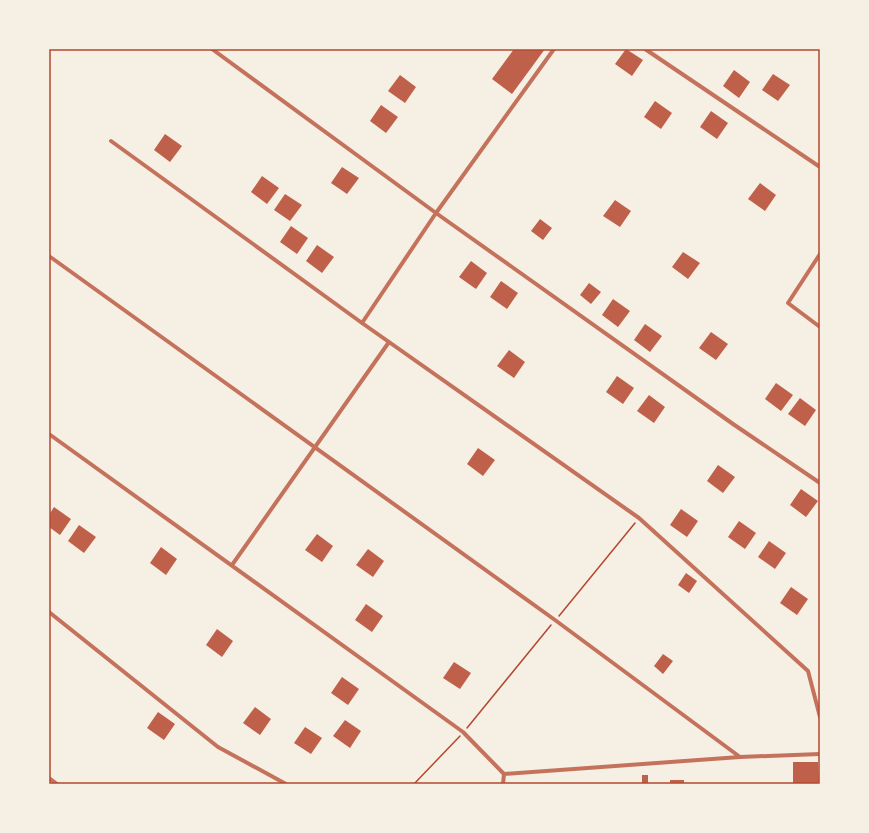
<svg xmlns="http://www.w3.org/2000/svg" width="869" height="833" font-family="Commissioner,sans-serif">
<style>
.building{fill:#bf614a}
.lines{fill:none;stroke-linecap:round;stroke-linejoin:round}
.path{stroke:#b5482f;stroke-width:1.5}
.minor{stroke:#c5725c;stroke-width:4}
.neatline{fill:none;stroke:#b5482f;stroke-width:1.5}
</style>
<rect width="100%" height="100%" fill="#f6efe4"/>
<path class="building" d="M514,49H545L512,94L492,79Z
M626,49L643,60L632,76L615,64Z
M734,70L750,82L739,98L723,86Z
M773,74L790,85L778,101L762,90Z
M400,75L416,87L405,103L388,91Z
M655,101L672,113L661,129L644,117Z
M381,105L398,117L386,133L370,121Z
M711,111L728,123L717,139L700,127Z
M165,134L182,146L170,162L154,150Z
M342,167L359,178L347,194L331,183Z
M262,176L279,188L267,204L251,192Z
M760,183L776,195L765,211L748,199Z
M285,194L302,205L290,221L274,210Z
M615,200L631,211L620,227L603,216Z
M540,219L552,228L543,240L531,231Z
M291,226L308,238L297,254L280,242Z
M317,245L334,257L322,273L306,261Z
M683,252L700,263L688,279L672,267Z
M471,261L487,273L476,289L459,277Z
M501,281L518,293L507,309L490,297Z
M589,283L601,292L591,304L580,295Z
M613,299L630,311L618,327L602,315Z
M645,324L662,336L650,352L634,340Z
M711,332L728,344L716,360L699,348Z
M509,350L525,362L514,378L497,366Z
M617,376L634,388L623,404L606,392Z
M776,383L793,395L781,411L765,399Z
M649,395L665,407L654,423L637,411Z
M800,398L816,410L805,426L788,414Z
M478,448L495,460L483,476L467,464Z
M718,465L735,477L723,493L707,481Z
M801,489L818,501L806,517L790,505Z
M54,507L71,519L60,535L49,527V515Z
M681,509L698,521L687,537L670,525Z
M739,521L756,533L745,549L728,537Z
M79,525L96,537L84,553L68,541Z
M317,534L333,546L322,562L305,550Z
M769,541L786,553L775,569L758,557Z
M161,547L177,559L166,575L150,563Z
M368,549L384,561L373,577L356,565Z
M686,573L697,581L689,593L678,585Z
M791,587L808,599L797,615L780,603Z
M366,604L383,616L372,632L355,620Z
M217,629L233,641L222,657L206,645Z
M663,654L673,661L663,674L654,666Z
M454,662L471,673L460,689L443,678Z
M342,677L359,689L348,705L331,693Z
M255,707L271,719L260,735L243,723Z
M158,712L175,724L164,740L147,728Z
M345,720L361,731L350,748L333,736Z
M305,727L322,738L311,754L294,743Z
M793,762H818L819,784H793Z
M642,775H648V784H642Z
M670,780H684V784H670Z"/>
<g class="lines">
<path class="path" d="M559,616L635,523
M467,728L551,625
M414,784L460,736"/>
<path class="minor" d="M212,49L436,213L733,424L820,483
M645,49L820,167
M111,141L362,323L639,518L808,671L820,717
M820,254L788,303L820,327
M49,256L555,620L740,757
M362,323L436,213L554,49
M49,434L463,732L504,774
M232,565L389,342
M49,612L218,747L286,784
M504,774L740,757L820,754
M49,778L57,784
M503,784L504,774"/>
</g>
<rect width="869" height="833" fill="none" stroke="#f6efe4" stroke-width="100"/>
<rect x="50" y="50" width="769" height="733" class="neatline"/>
</svg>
